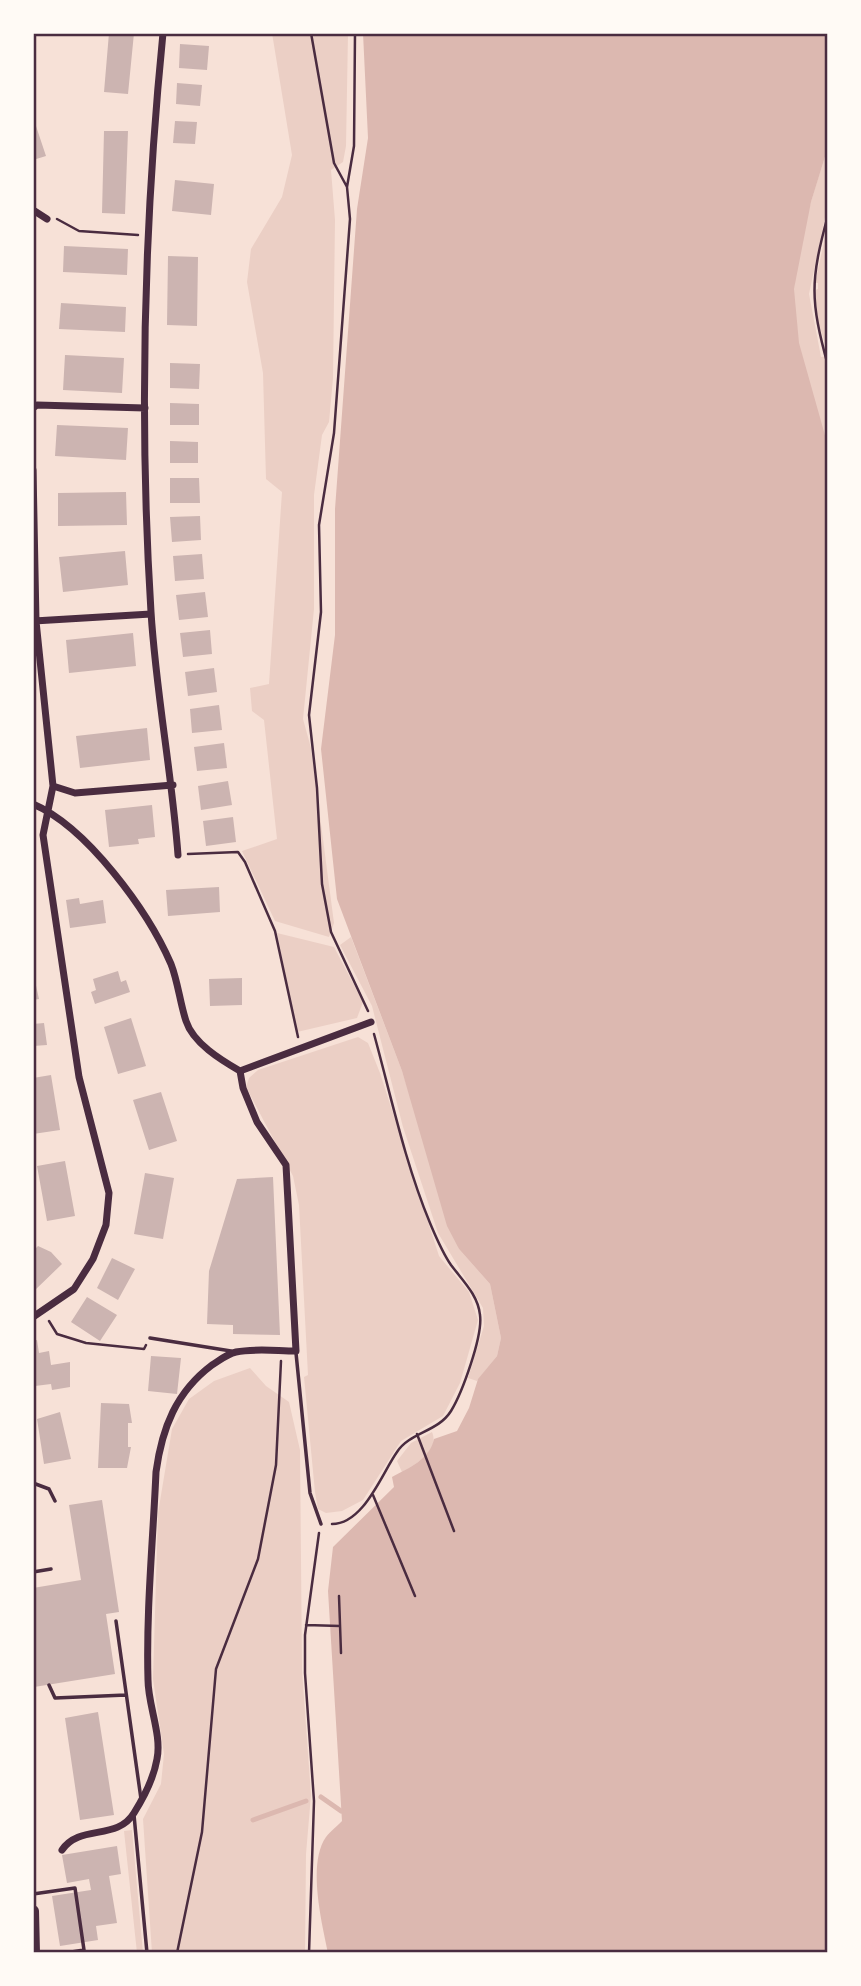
<svg xmlns="http://www.w3.org/2000/svg" width="861" height="1986" font-family="Georgia,serif">
<style>
.green{fill:#ebcfc5}
.water{fill:#dcb8b0}
.lines{fill:none;stroke-linecap:round;stroke-linejoin:round}
.stream{stroke:#dcb8b0;stroke-width:5}
.building{fill:#ccb4b1}
.path{stroke:#4a2c40;stroke-width:2.5}
.service{stroke:#4a2c40;stroke-width:3.5}
.minor{stroke:#4a2c40;stroke-width:7}
.primary{stroke:#4a2c40;stroke-width:12}
.neatline{fill:none;stroke:#4a2c40;stroke-width:2.5}
</style>
<rect width="100%" height="100%" fill="#f7e1d7"/>
<path class="green" d="M272,33H348L346,146L343,162L331,170L335,220L333,378L329,422L322,435L314,495V609L303,719L311,748L334,923L329,937L275,921L242,851L277,839L264,720L252,711L250,688L269,684L282,492L266,479L263,373L247,282L251,249L282,197L292,155Z
M828,147V203L809,294L821,357L828,356V446C812,396 791,342 794,288C797,241 814,192 828,147Z
M828,224V353L817,318L815,290L818,289V283H815Z
M277,933L334,947L363,1002L357,1018L297,1032Z
M351,937L402,1071L459,1249L490,1284L501,1338L497,1356L477,1381L468,1378L484,1326L483,1308L438,1233L403,1127L372,1006L340,945Z
M358,1037L368,1043L380,1073L439,1256L469,1292L478,1320L460,1383L443,1416L401,1441L363,1500L342,1511L326,1513L318,1509L315,1492L304,1377L308,1375L299,1205L293,1176L246,1087L249,1078L258,1070Z
M250,1368L266,1386L289,1402L300,1450L302,1670L311,1795L306,1854L305,1953H152L143,1819L161,1784L164,1754L153,1679L158,1513L172,1429L189,1399L214,1381Z
M432,1432C440,1451 416,1464 402,1472L397,1461L411,1443Z
M132,1830L143,1953H137L124,1831Z"/>
<path class="water" d="M363,33H828V147L811,202L794,289L799,343L828,446V1953H328C322,1923 307,1864 326,1837C330,1832 337,1826 342,1821L328,1591L333,1547L394,1487L392,1477C409,1468 430,1459 434,1439L457,1431L469,1408L478,1379L497,1356L501,1338L490,1284L459,1249L447,1226L402,1071L337,899L321,749L335,635V509L357,209L368,138Z"/>
<g class="lines">
<path class="stream" d="M321,1797L341,1811
M253,1820L306,1801"/>
</g>
<path class="building" d="M109,33H134L128,94L104,92Z
M180,44L209,46L207,70L179,68Z
M177,83L202,85L200,106L176,104Z
M33,117L46,156L33,160Z
M175,121L197,122L195,144L173,143Z
M104,131H128L125,214L102,213Z
M175,180L214,184L211,215L172,211Z
M64,246L128,249L127,275L63,272Z
M168,256L198,257L197,326L167,325Z
M61,303L126,307L125,332L59,329Z
M65,355L124,358L122,393L63,390Z
M170,363L200,364L199,389L170,388Z
M170,403L199,404V425H170Z
M57,425L128,428L126,460L55,456Z
M170,441L198,442V463H170Z
M170,478H199L200,503H170Z
M126,492L127,525L58,526V493Z
M200,516L201,540L172,542L170,517Z
M125,551L128,585L63,592L59,557Z
M202,554L204,579L175,581L173,556Z
M205,592L208,617L179,620L176,595Z
M210,630L212,654L183,657L180,633Z
M133,633L136,666L69,673L66,640Z
M214,668L217,692L188,696L185,672Z
M219,705L222,730L192,733L190,709Z
M147,728L150,760L80,768L76,736Z
M224,743L227,768L197,771L194,747Z
M228,781L232,805L201,810L198,786Z
M152,805L155,837L138,839L139,844L109,847L105,810Z
M233,817L236,842L206,846L203,821Z
M219,887L220,912L168,916L166,890Z
M79,898L80,904L103,900L106,923L70,928L66,900Z
M118,971L121,982L126,980L130,992L95,1004L91,992L96,990L93,979Z
M33,972L39,999L33,1000Z
M242,978V1005L210,1006L209,979Z
M131,1018L146,1066L118,1074L104,1027Z
M44,1023L47,1045L33,1046V1024Z
M51,1075L60,1130L33,1134V1078Z
M161,1092L177,1141L149,1150L133,1100Z
M65,1161L75,1216L47,1221L37,1166Z
M145,1173L174,1178L163,1239L134,1234Z
M273,1177L280,1335L233,1334V1325L207,1324L209,1271L237,1179Z
M38,1246L51,1252L62,1264L33,1292V1251Z
M112,1258L135,1269L118,1300L97,1288Z
M87,1297L117,1315L100,1341L71,1322Z
M37,1340L39,1353L49,1351L51,1365L70,1362V1387L52,1390L51,1384L35,1386L33,1384V1341Z
M151,1356L181,1358L177,1394L148,1391Z
M101,1403L129,1404L132,1423H128V1447H131L127,1468H98Z
M60,1412L71,1459L44,1464L37,1419Z
M102,1500L119,1612L106,1614L115,1674L34,1687L33,1588L81,1580L69,1505Z
M98,1712L114,1815L80,1820L65,1718Z
M117,1846L121,1874L109,1876L117,1923L96,1926L98,1940L60,1946L52,1896L91,1890L89,1879L67,1883L62,1855Z"/>
<g class="lines">
<path class="path" d="M311,33L334,163L347,187
M355,33L354,146L347,187L350,219L334,433L319,525L321,612L309,715L317,788L322,884L331,932L368,1011
M828,215C810,281 810,300 828,366
M57,219L79,231L138,235
M188,854L238,852L245,862L275,931L298,1037
M49,1321L57,1334L86,1343L144,1349L146,1345
M417,1434L454,1531
M373,1495L415,1596
M332,1524C364,1524 382,1473 397,1452C410,1432 438,1432 451,1411C462,1393 483,1336 480,1315C478,1295 463,1281 451,1265C442,1252 436,1237 430,1223C405,1163 391,1096 374,1034
M339,1596L341,1653
M306,1625L340,1626
M177,1953L202,1832L216,1669L258,1559L276,1465L281,1361
M309,1953L314,1801L305,1673V1635L319,1533"/>
<path class="service" d="M150,1338L231,1351
M296,1353L310,1493L321,1524
M33,1483L49,1489L55,1501
M33,1572L51,1569
M116,1621L141,1799
M49,1685L55,1698L126,1695
M134,1815L147,1953
M33,1894L75,1888L84,1950L65,1953"/>
<path class="minor" d="M163,33C144,224 139,420 151,612C156,693 172,774 178,855
M33,210L47,219
M33,408L37,405L145,408
M33,470L36,621L53,786L43,835L79,1077L109,1193L106,1225L93,1259L74,1289L33,1317
M34,621L151,614
M53,786L75,793L173,785
M33,804C87,827 148,911 171,964C178,982 180,1003 186,1021C193,1043 221,1060 240,1071L371,1022
M62,1850C80,1824 117,1841 134,1813C144,1797 154,1777 157,1759C162,1735 148,1705 148,1680C146,1611 153,1541 156,1472C162,1428 176,1392 212,1365C220,1360 227,1354 236,1352C255,1348 277,1351 296,1351L286,1165L257,1122L243,1088L240,1071"/>
<path class="primary" d="M33,1911L34,1953"/>
</g>
<rect width="861" height="1986" fill="none" stroke="#fffaf5" stroke-width="70"/>
<rect x="35" y="35" width="791" height="1916" class="neatline"/>
</svg>
